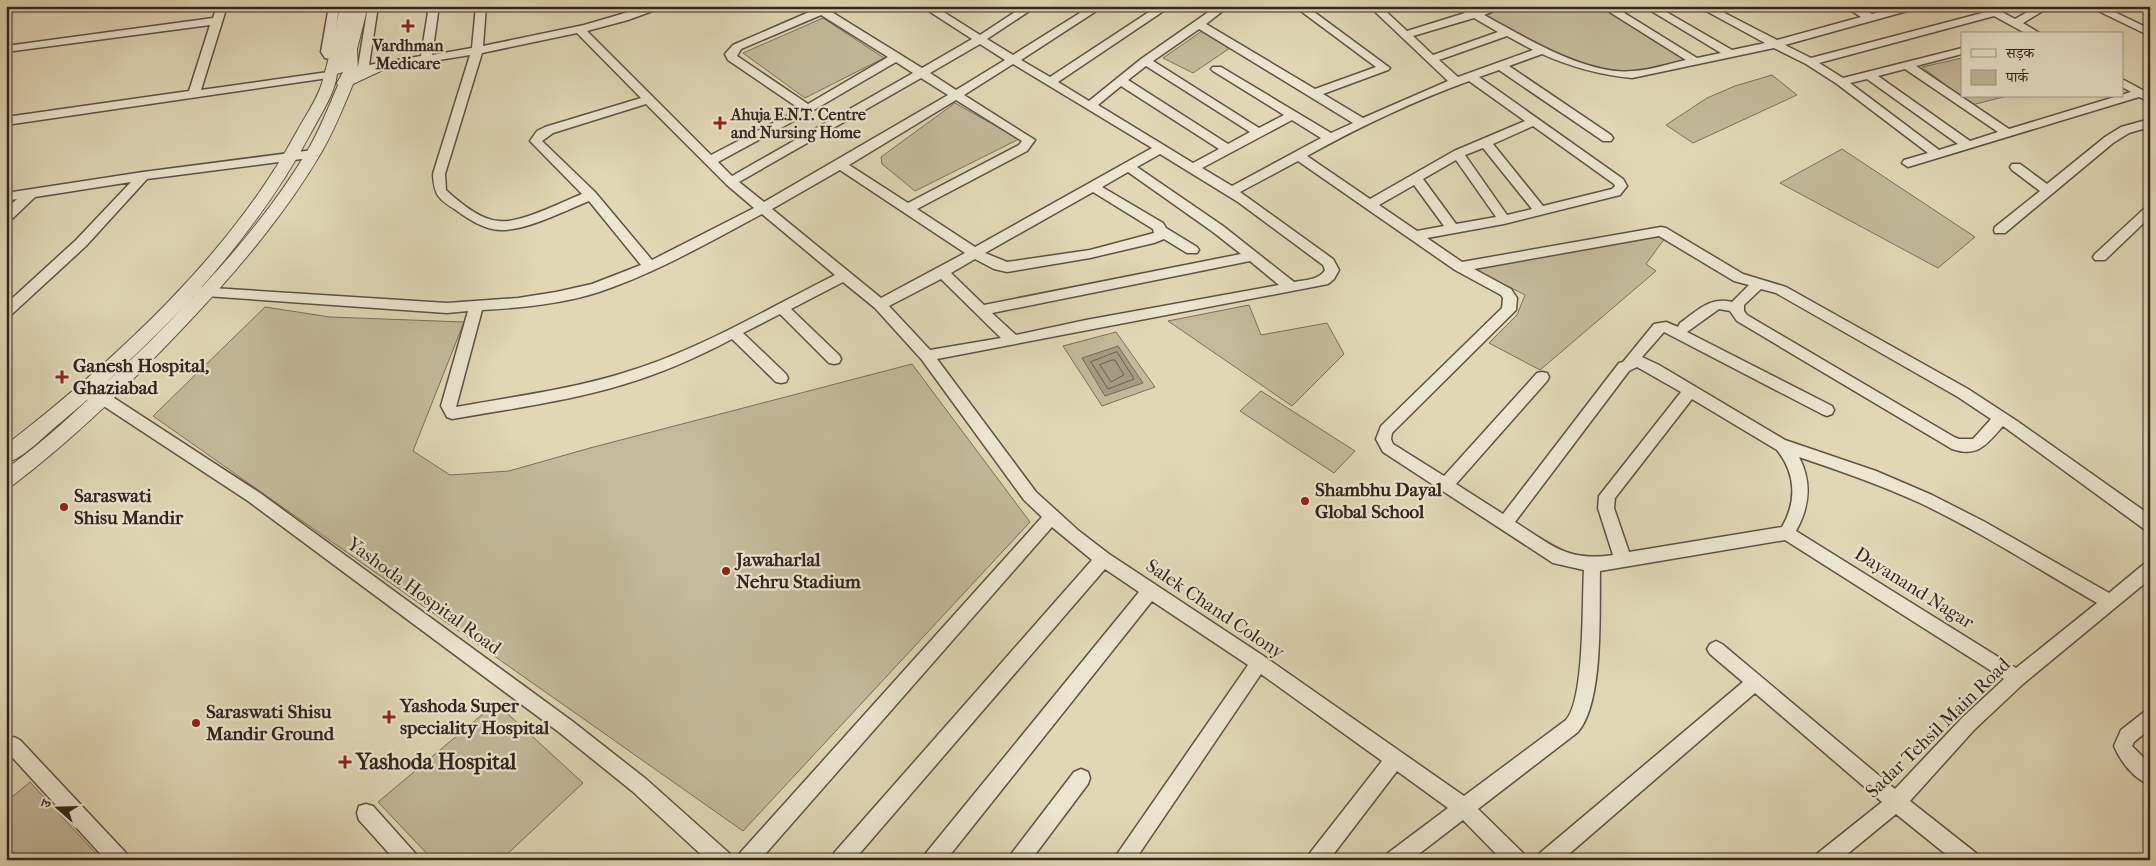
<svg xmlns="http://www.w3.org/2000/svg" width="2156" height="866" font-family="'IM FELL French Canon','Noto Serif Devanagari',serif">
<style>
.green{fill:#c4b99c;stroke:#7c6e5d}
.water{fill:#a69a82;stroke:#786b5a}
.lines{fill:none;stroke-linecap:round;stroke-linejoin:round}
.shore{stroke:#6d5f50;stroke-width:1}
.minor-casing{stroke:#5f5144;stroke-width:3}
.tertiary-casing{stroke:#5f5144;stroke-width:2}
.minor{fill:#ece5d0;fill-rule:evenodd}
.tertiary{fill:#ece5d0;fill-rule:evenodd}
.poi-dot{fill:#8f2418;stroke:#ece5d0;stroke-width:2}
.labels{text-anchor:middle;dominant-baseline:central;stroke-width:4.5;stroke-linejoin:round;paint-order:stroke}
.far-poi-label{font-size:16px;font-weight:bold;fill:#34241e;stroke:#ece5d0}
.poi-label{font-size:19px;font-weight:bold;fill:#34241e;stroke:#ece5d0;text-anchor:start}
.street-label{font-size:19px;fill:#34241e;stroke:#ece5d0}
.near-poi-label{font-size:22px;font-weight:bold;fill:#34241e;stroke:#ece5d0;text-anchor:start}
</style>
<rect width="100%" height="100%" fill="#e1d7b6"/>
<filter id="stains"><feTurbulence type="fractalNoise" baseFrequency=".004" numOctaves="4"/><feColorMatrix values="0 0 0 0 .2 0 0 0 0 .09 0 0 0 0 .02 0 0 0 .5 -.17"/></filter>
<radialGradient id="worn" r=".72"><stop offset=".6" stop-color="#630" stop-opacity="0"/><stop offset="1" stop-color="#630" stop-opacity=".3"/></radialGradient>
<path class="green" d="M1512,6H1608L1696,57C1674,62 1651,69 1628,72C1592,77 1515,32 1482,14Z
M823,18L884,58L805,98L743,53Z
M1202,31L1230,48L1193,73L1163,58Z
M1962,58V96H2007L1972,105L1922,67Z
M1772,75L1797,95L1693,143L1666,125L1707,98L1735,86Z
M955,103L1019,139L915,191L882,164L881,157Z
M1842,149L1975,237L1938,268L1780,183Z
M1660,235L1665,238L1646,264L1656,271L1540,370L1489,343L1517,315L1525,295L1472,268Z
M1249,305L1261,335L1327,323L1344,354L1292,406L1168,321Z
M265,307L330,317L464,322L413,451L450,475L509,471L590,448L912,364L1030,522L743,831L153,416Z
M1116,332L1155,387L1102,406L1063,346Z
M1261,391L1355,451L1334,473L1240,411Z
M496,703L583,783L501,860H433L378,802Z
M30,782L102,860H6V802Z"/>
<path class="water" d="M1118,346L1143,383L1105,396L1082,358Z"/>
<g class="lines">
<path class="shore" d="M1117,352L1134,379L1108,389L1091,362Z
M1112,360H1115L1124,375L1111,382L1100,365Z"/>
<g class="minor-casing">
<path id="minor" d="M217,6H227L201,90L328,72L334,75L328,78L6,125V117L189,91L210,25L6,52V46L213,18Z
M329,6H339L333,52L341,57L335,60L325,58L321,52Z
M368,6H378L369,65L421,56L429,6H439L432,55L472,48L476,6H486L483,46L584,25L649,6H666L628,20L587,31L711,155L800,109L728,60L725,54L733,45L823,6H835L834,9L830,11L922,68L972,39L921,6H934L980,35L1024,6H1037L987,39L1013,55L1091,6H1104L1021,60L1050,77L1158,6H1171L1058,82L1089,101L1141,59L1217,6H1229L1206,24L1315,89L1376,67L1294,6H1306L1390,68L1388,70L1323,94L1363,118L1448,81L1369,6H1380L1407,31L1465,13L1455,6H1468L1476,10L1489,6H1506L1484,15C1523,36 1587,76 1633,71C1650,70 1668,64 1686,60L1600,6H1613L1697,58L1721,53L1643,6H1656L1732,50L1765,43L1697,6H1711L1777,40L1861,17L1844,6H1857L1872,14L1901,6H1919L1918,8L1785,45L1811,58L1986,12L1981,8L1982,6H1991L2015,19L2038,6H2051L2023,23L2041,34H2027L1994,16L1819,63L1843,78L1962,48V54L1916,66L2009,129L2131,92L2122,87V79L2150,94V102L2139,97L1908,167L1902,163L1904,160L1928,153L1837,84L1806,64L1774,48L1632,78C1600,75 1571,67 1542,54L1509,66L1611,135L1613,138L1611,141H1603L1499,70L1479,77L1623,179L1627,186L1620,195L1504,224L1427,238L1462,262L1661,227L1666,228L1743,274L1786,287L1968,389L2017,421L2150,515V530L2144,529L2003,426C1987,444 1978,458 1952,449L1737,321L1730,311L1719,309L1687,332L1832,406L1834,410L1832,414L1827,416L1822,414L1664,332L1642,357L1659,365L1785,440L1876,471L1932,495L1985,522L2109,593L2144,564L2150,562V579L2023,684L1974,730L1910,801L1976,853L1979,860H1953L1896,814L1840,860H1815L1818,853L1882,802L1755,693L1562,860H1537L1540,853L1743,682L1710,654L1707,649L1710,644L1716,641L1722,644L1895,789L1962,718L2004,679L1785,540L1600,571C1599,611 1604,702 1578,732L1478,809L1523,853L1526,860H1502L1463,820L1411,860H1385L1388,853L1448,808L1397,771L1329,860H1307L1310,853L1382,761L1261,674L1135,860H1113L1248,665L1152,601L946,860H923L926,853L1139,592L1105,569L854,860H831L834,853L1092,560L1052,527L760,860H737L740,853L1042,517L1024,500L922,360L875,308L843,282L791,309L839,355L841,359L839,363L834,364L829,363L780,314L743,333L786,374L788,378L786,382L781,383L776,382L732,339C698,357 662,373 625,384C569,401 510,409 452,419L447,417L441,406L468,311L447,313L191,295L189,292L191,289L196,287L447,303L518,298L556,292L592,284L641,265L589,201C564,211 528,230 501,230C485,230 468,219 456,210C438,199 434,195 433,174L470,55L351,74L347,73L345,71L347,69L358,67ZM821,15L888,57L808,104L737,56L741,49ZM1474,18L1498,32L1433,55L1413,36ZM1199,29L1353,123L1331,133L1221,67H1213L1211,69L1213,71L1284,115L1259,128L1153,61ZM577,33L641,98L545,127L537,131L530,141L582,194C562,202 519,224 499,221C480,220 459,202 446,190L445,174L482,53ZM1507,36L1533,50L1458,77L1439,60ZM980,44L1005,60L956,90L930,73ZM896,62L913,73L732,176L718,162L812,111ZM1013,64L1152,148L975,247L917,209L1027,151L1035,140L964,95ZM1146,66L1250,132L1228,144L1128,80ZM1905,69L1998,132L1970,141L1878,76ZM921,78L948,95L764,202L739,182ZM1867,79L1958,144L1939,150L1850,83ZM1469,81L1525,121L1454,151L1370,199L1307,156C1359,127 1414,101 1469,81ZM1121,86L1219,149L1193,163L1098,105ZM956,100L1022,141L1019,145L908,203L849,165ZM646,104L727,185L754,208L652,260L595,192L542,141L553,133ZM1292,120L1321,138L1232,186L1202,168ZM1533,126L1614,184L1615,186L1612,189L1543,206L1493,144ZM1483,148L1532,209L1507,215L1465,155ZM1160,154L1238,202L1323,265L1325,270C1319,280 1305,280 1294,282L1223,226L1137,167ZM1456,160L1496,217L1456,224L1423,179ZM1298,161L1455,270L1501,295L1503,298L1502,308L1381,426L1376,439L1383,452L1553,563L1584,570C1582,602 1585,699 1566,720L1464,796L1265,657L1109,554L1079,531L1036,492L937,359L1328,284L1334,279L1339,270L1333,259L1240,192ZM840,170L965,253L881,298L772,209ZM1128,172L1213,232L1241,254L984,305L951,273L975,259L994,269L1007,272L1090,258L1154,243L1164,239L1187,253H1197L1199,250L1197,247L1166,228L1163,223L1102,187ZM1414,185L1444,226L1417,231L1379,205ZM1093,192L1153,229L1154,233L1090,250L1007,262L985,253ZM762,214L835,275C765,310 696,352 620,374C567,390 511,397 456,407L482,310C521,308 562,304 599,292C656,273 709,242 762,214ZM1659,236L1734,281L1749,285L1732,302C1710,296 1697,311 1680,323L1678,327L1666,322L1654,324L1623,362L1619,363L1503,514L1456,484L1547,381L1549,377L1547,373L1542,372L1537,373L1444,476L1393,444L1391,439L1392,433L1516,310L1517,298L1511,289L1474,269ZM1250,261L1279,285L1086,320L1016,335L992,313ZM941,279L1001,338L930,350L889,306ZM1761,289L1776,293L1958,397L1991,419L1973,439H1959L1954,437L1747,315L1744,311V305ZM1637,367L1681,392L1599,496L1598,508L1613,555C1567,562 1552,545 1515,522L1629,371ZM1692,399L1777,450C1796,474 1797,501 1782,527L1629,552L1614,508L1615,498ZM1799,457C1840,471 1881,485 1920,503C1981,532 2038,569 2097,603L2016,668L1796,531C1810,506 1812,482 1799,457Z
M2088,6H2102L2150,29V36Z
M2150,119V127L2129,133L2113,143L2005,233H1995L1994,230L1995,227L2040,191L2012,170L2010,167L2012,164H2020L2047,184L2105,137L2121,127Z
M313,150L317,151L319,154L317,157L147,179L86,246L11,315L6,317V304L76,240L131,182L35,197L11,220L6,221V209L17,199L6,201V193L143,172Z
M2150,206V217L2105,260H2095L2093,257L2095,254L2146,207Z
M90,389L108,394L260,493L572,721L646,779L729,853L732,860H707L632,791L560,733L248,501L99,403L85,399L83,395L85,391Z
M2150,710V729L2134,742L2132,746L2150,764V785C2133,778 2121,762 2114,746L2121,730L2144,712Z
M14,737L20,740L126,853L129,860H106L12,757L6,760V741Z
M1081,769L1088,772L1090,778L1088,784L1031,860H1009L1012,853L1074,772Z
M366,804L373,806L415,853L418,860H395L359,820L357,813L359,806Z"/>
</g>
<g class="tertiary-casing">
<path id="tertiary" d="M340,6H354L352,15L354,6H368L357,49L358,71L380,62L387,66L385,69L353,84C343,108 334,131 321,153C284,216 235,273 185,326C131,383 75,438 13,485L6,488V469C45,441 77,410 112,377C182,311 256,236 306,153C319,132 328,108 338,85L337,83L343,72L337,74C335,93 322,112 313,129C253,243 159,340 60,423C45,435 24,458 6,463V445C114,361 230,255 296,133C304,118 317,100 322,83C329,59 335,32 340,6Z"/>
</g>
<use href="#minor" class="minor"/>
<use href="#tertiary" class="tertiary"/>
</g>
<g class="poi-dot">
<path d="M405.5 18.5h5v5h5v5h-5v5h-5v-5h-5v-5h5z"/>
<path d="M717.5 115.5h5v5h5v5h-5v5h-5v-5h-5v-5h5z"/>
<path d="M59.5 369.5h5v5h5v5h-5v5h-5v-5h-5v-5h5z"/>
<circle cx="1305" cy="501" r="5"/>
<circle cx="64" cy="507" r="5"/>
<circle cx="726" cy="571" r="5"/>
<path d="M386.5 709.5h5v5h5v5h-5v5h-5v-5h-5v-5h5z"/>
<circle cx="196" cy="723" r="5"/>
<path d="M342.5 754.5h5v5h5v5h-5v5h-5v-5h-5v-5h5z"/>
</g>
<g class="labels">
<g class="far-poi-label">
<text x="408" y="45">Vardhman<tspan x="408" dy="18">Medicare</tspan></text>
<text x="731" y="114" text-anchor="start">Ahuja E.N.T. Centre<tspan x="731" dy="18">and Nursing Home</tspan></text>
</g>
<g class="poi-label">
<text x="73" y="366">Ganesh Hospital,<tspan x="73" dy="22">Ghaziabad</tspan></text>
<text x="1315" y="490">Shambhu Dayal<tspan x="1315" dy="22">Global School</tspan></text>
<text x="74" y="496">Saraswati<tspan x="74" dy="22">Shisu Mandir</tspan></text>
<text x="736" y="560">Jawaharlal<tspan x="736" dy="22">Nehru Stadium</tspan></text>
<text x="400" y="706">Yashoda Super<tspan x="400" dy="22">speciality Hospital</tspan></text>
<text x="206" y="712">Saraswati Shisu<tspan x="206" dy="22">Mandir Ground</tspan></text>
</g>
<g class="street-label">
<text transform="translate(1914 588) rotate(32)">Dayanand Nagar</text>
<text transform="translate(424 596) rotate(36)">Yashoda Hospital Road</text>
<text transform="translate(1215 609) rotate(34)">Salek Chand Colony</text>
<text transform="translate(1938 728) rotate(-44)">Sadar Tehsil Main Road</text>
</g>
<g class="near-poi-label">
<text x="356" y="762">Yashoda Hospital</text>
</g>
</g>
<rect width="2156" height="866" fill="none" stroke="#e1d7b6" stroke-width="25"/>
<rect x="8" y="8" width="2141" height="851" fill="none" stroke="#34241e" stroke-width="2.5"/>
<rect x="12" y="12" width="2131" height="841" fill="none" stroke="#34241e"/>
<rect x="1961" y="32" width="162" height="65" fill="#ece5d0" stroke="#a29889"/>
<rect x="1971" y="49" width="25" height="8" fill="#ece5d0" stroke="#a29889"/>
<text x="2006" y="58" font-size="15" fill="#34241e">सड़क</text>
<rect x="1971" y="70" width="25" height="15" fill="#c4b99c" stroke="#a29889"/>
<text x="2006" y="82" font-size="15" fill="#34241e">पार्क</text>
<g transform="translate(58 808) rotate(290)" stroke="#ece5d0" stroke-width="4" paint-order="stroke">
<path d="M0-4L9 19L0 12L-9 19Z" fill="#34241e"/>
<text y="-8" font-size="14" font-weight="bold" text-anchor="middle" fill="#34241e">उ</text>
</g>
<rect width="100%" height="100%" filter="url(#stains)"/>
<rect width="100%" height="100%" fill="url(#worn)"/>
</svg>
